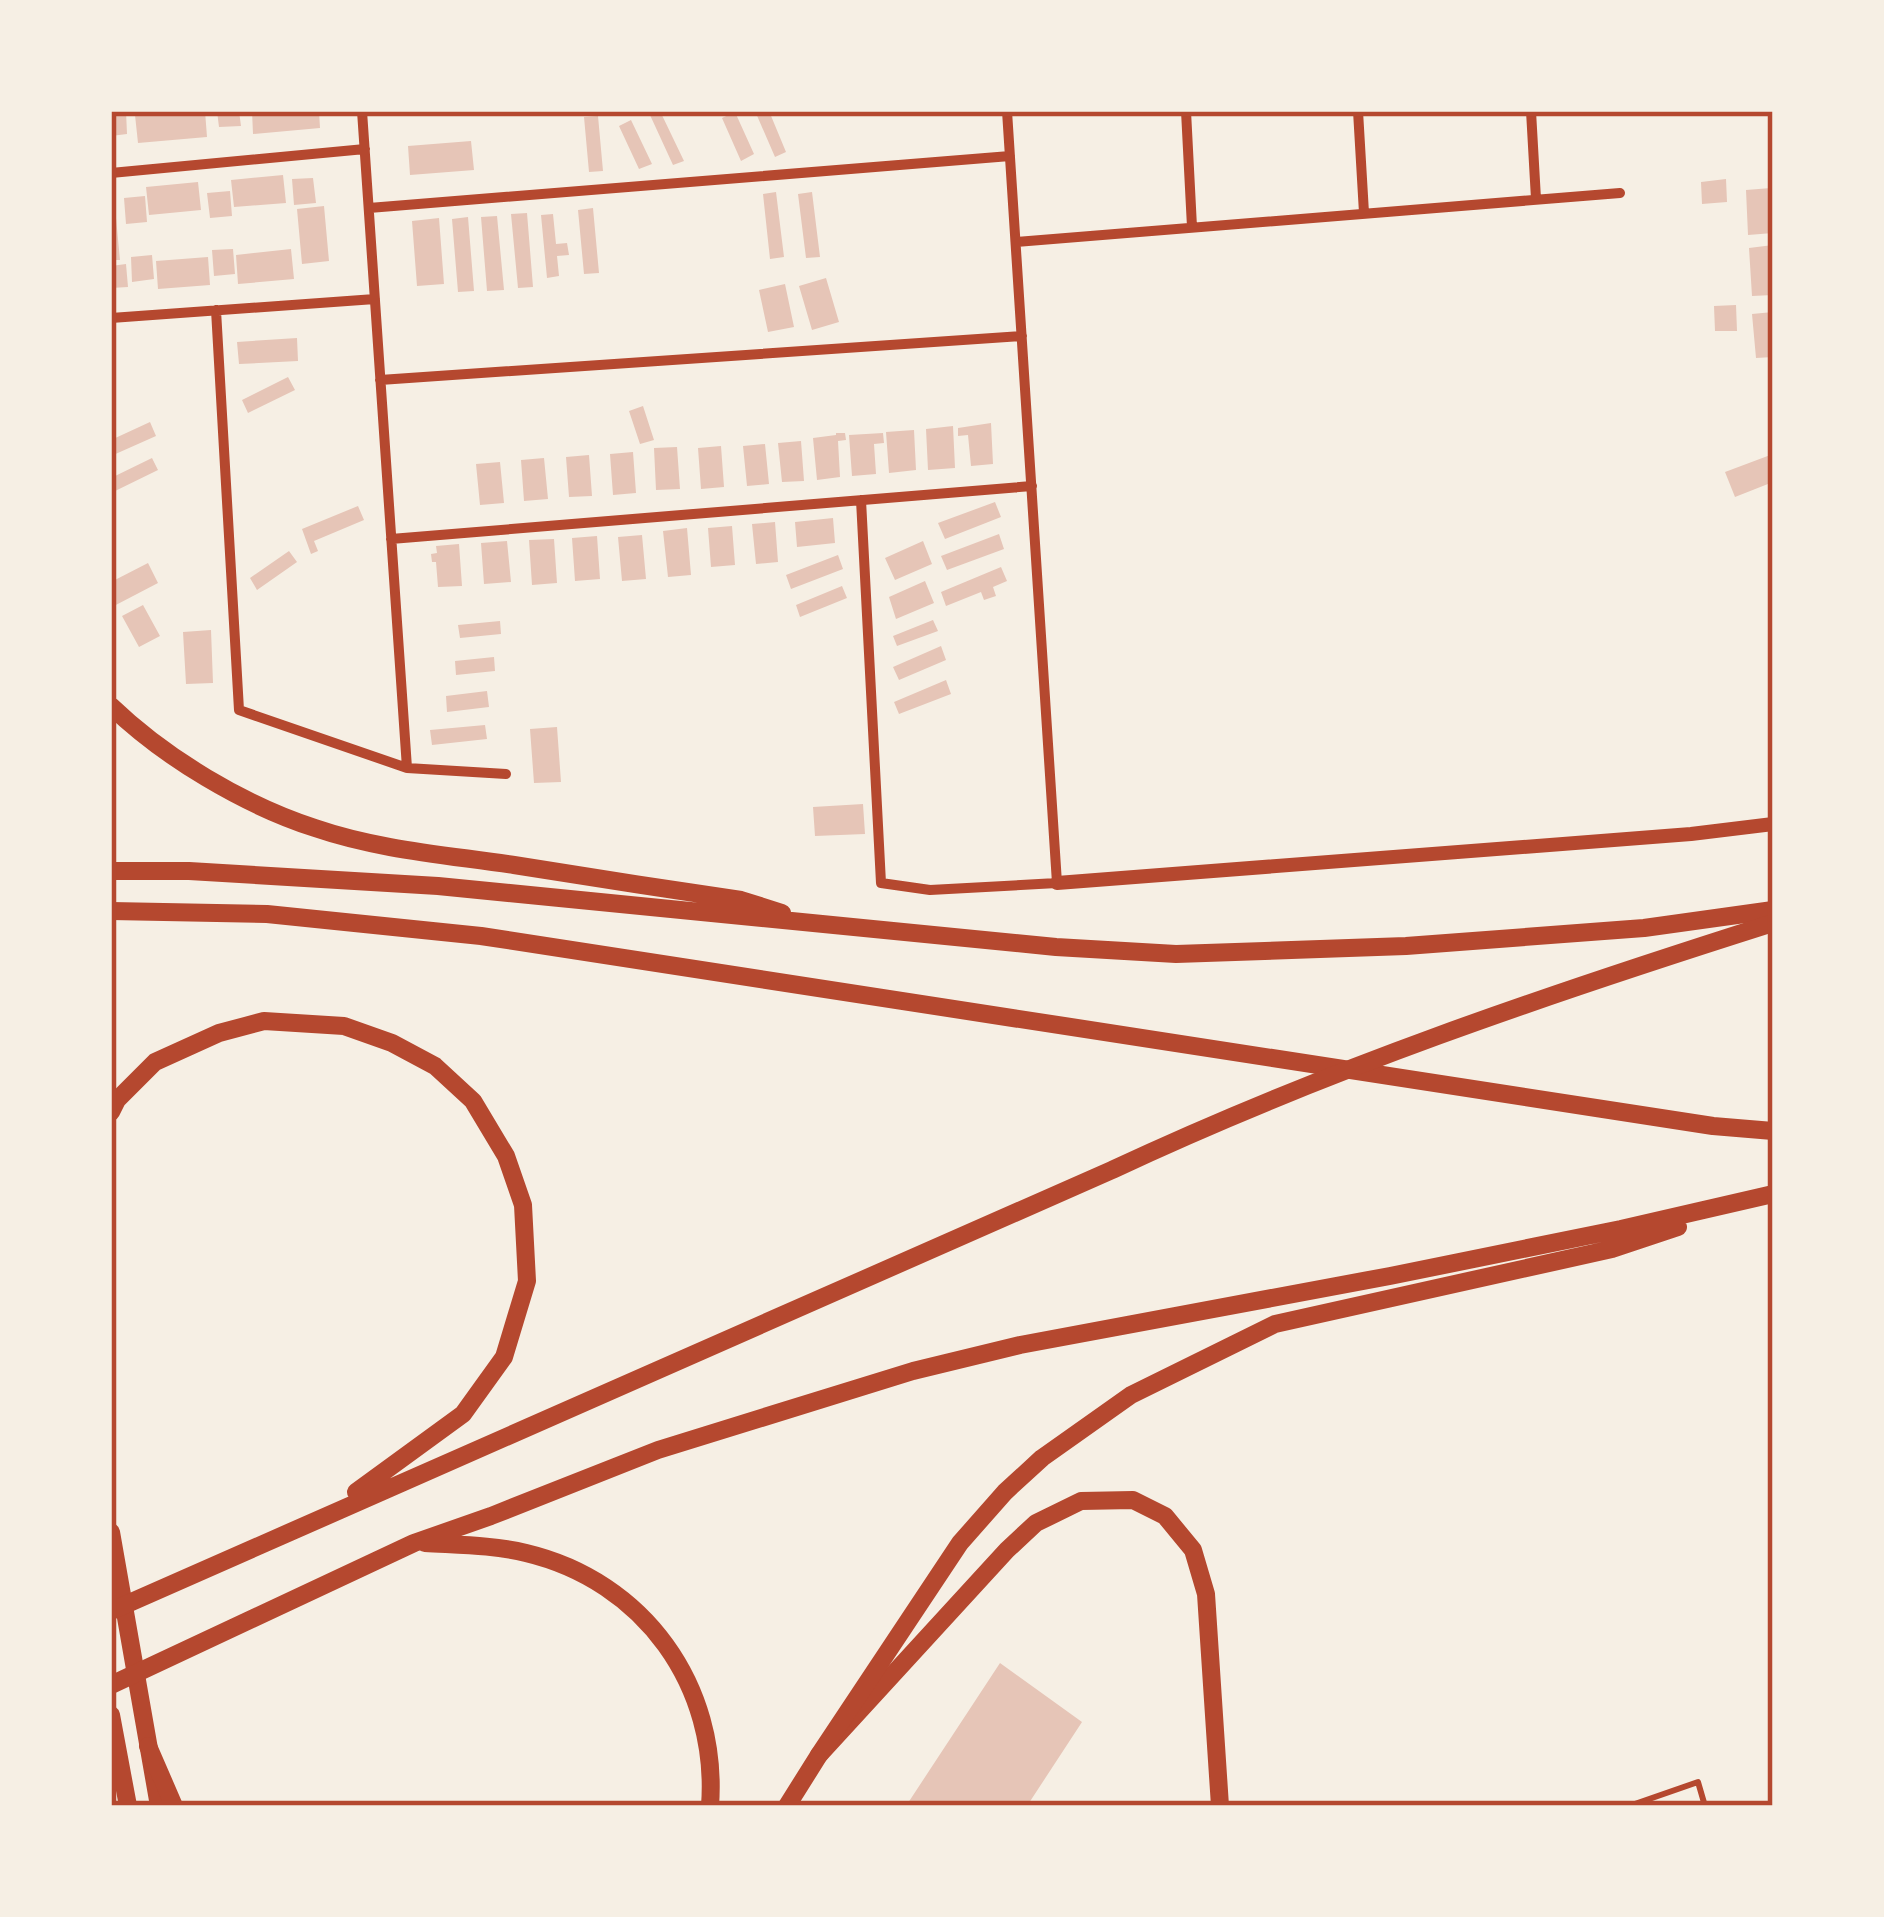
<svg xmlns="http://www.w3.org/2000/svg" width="1884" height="1917" font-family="'Asap Condensed',sans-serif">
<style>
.building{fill:#e6c5b7}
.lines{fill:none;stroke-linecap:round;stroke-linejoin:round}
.service{stroke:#b5482f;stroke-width:6}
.minor{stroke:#b5482f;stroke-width:10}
.tertiary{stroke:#b5482f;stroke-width:14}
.primary{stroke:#b5482f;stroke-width:18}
.trunk{stroke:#b5482f;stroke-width:18}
.neatline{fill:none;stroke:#b5482f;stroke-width:4.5}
</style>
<rect width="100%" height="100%" fill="#f6efe4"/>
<path class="building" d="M111,111H126L127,134L111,136Z
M179,111H205L207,137L138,143L135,115Z
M217,111H239L241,126L219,127Z
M252,111H319L320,128L253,134Z
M660,111L684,161L673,165L650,115Z
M755,111H769L786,152L775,157Z
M735,112L754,154L741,161L722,118Z
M598,116L603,171L589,172L584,117Z
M631,120L652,164L639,169L619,126Z
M471,141L474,170L410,175L408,146Z
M283,175L286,203L234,207L231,180Z
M313,178L316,203L294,205L292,179Z
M1726,179L1727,202L1702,204L1701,182Z
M198,182L201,210L149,215L146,187Z
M1771,188L1773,233L1748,235L1746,190Z
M230,191L232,216L210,218L207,193Z
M776,192L784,257L770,259L763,194Z
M812,192L820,257L806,258L798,194Z
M145,196L147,222L126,224L124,198Z
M111,197H114L120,260H111Z
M324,206L329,261L302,264L297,209Z
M593,208L599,273L584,274L578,210Z
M527,213L533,287L518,288L511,214Z
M553,214L556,244L567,243L569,255L557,256L559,276L547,278L541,215Z
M497,216L504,290L487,291L481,217Z
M468,217L474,291L458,292L452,219Z
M439,218L444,284L417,286L412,221Z
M1773,245V295L1752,296L1749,248Z
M233,249L235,274L214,276L212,250Z
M291,249L294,279L238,284L236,255Z
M152,255L154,279L132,282L131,257Z
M208,257L210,285L158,289L156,261Z
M126,264L128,287L111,288V266Z
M826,278L839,322L812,330L799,286Z
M785,284L794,327L768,332L759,290Z
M1736,305L1737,331H1715L1714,306Z
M1773,312V357L1756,358L1752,314Z
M297,338L298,361L239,364L237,342Z
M288,377L295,390L248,413L242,400Z
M643,406L654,440L640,444L629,411Z
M150,422L156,436L111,456V440Z
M991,423L993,464L971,466L968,435L958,436V428Z
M953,426L955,468L928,470L926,429Z
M914,430L916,470L889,473L886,432Z
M836,433H845L846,440L838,441L840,477L817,480L813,438L836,435Z
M883,433L884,443L874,444L876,474L852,476L849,435Z
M801,441L804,481L782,482L778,443Z
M765,444L769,484L747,486L743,446Z
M721,446L724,487L701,489L698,448Z
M677,447L680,489L656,490L654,448Z
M633,452L636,493L613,495L610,454Z
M1773,454V482L1735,497L1725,472Z
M589,455L592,496L569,497L566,457Z
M152,458L158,470L111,493V478Z
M544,458L548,499L524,501L521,460Z
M500,462L504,503L480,505L476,464Z
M995,502L1001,517L945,539L938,523Z
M358,506L364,520L314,541L318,551L311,554L302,529Z
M833,518L835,543L797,547L795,522Z
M775,522L778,562L756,564L752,524Z
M732,526L735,565L711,567L708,528Z
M687,528L691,575L668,577L663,531Z
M999,534L1004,549L947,570L941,556Z
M642,535L646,579L622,581L618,537Z
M597,536L600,579L575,581L572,538Z
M554,539L557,583L532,585L529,540Z
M507,541L511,582L484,584L481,543Z
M923,541L932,564L895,580L885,558Z
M459,544L462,586L438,587L436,562H432L431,554L437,553L436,546Z
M289,551L297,562L257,590L250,578Z
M838,555L843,569L791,589L786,575Z
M148,563L158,583L112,607L111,582Z
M1001,567L1007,581L993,587L996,596L984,600L981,592L946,606L941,592Z
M925,581L934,603L896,619L889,597Z
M842,586L847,598L800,617L796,605Z
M143,605L160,636L139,647L122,616Z
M933,620L938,631L897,646L893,636Z
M500,621L501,634L460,638L458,625Z
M211,630L213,683L186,684L183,632Z
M941,646L946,660L899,680L893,667Z
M494,657L495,671L456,675L455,661Z
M946,680L951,694L899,714L894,702Z
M487,691L489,707L447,712L446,696Z
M485,725L487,739L432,745L430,730Z
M557,727L561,782L534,783L530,729Z
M863,804L865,834L815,836L813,807Z
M1000,1663L1082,1722L1027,1806H906Z"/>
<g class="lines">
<path class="service" d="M1629,1806L1698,1782L1705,1806"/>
<path class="minor" d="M362,111L407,768
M1186,111L1192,227
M1358,111L1364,213
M1531,111L1536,199
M111,173L365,149
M369,208L1010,156
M1016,242L1620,193
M216,310L239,710L407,768L506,774
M111,318L375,299
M380,380L1022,336
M861,500L881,883L930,890L1057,883L1007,111
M391,539L1032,486"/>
<path class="tertiary" d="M1057,883L1691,834L1773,824"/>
<path class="primary" d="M111,706C165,758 244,805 315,828C379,850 448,855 514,865C590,877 665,889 741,900L782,913
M111,871H189L438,886L1056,947L1176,954L1406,946L1644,928L1773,910
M111,911L267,914L481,936L1713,1126L1773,1131
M111,1532L159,1806
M111,1715L128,1806
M787,1806L819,1755L1007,1550L1036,1523L1081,1501L1133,1500L1165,1516L1193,1550L1206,1594L1220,1806"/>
<path class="trunk" d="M111,1112L117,1100L155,1062L219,1033L264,1021L344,1026L392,1043L435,1066L473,1101L506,1156L523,1205L527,1281L504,1357L463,1414L356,1492
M425,1543C458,1545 494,1545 526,1553C644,1581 719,1686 710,1806
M111,1611L1112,1170C1325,1070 1549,994 1773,923
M111,1685L414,1543L491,1516L658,1450L913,1371L1020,1345L1390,1276L1621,1229L1773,1194
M148,1746L174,1806
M819,1755L960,1543L1005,1492L1042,1458L1131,1395L1275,1324L1612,1249L1678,1227"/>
</g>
<rect width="1884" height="1917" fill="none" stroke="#f6efe4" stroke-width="228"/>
<rect x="114" y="114" width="1656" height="1689" class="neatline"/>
</svg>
